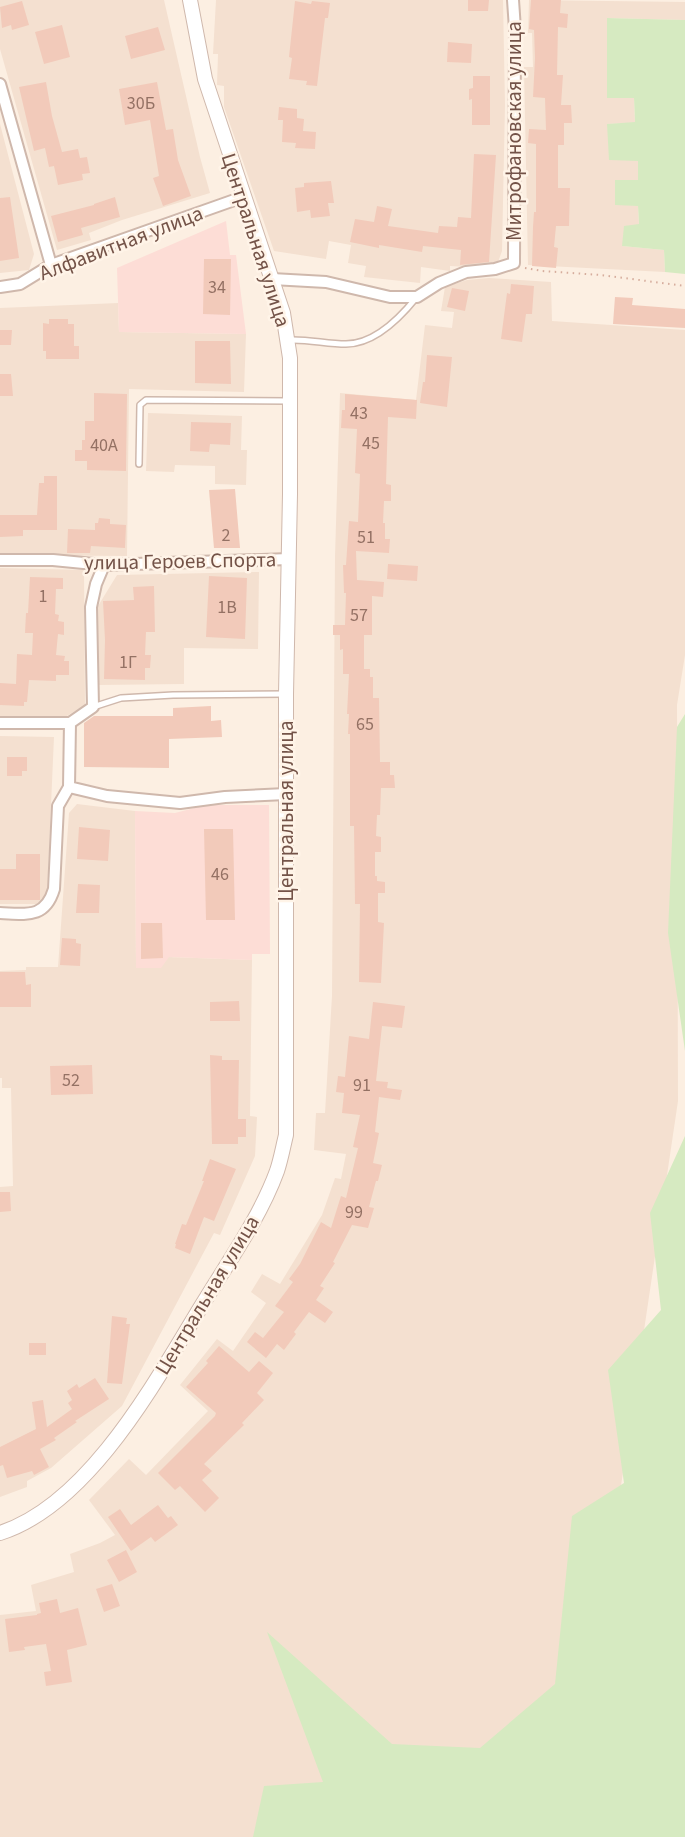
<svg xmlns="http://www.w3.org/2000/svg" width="685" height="1837" font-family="'Source Sans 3',sans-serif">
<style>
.residential{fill:#f4e0d0}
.commercial{fill:#fdddd6}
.green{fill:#d6eac1}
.building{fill:#f2caba}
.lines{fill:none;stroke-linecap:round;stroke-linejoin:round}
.service-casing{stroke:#cfb8ac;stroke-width:8}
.minor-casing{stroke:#cfb8ac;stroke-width:14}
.tertiary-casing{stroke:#cfb8ac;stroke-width:16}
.path{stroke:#d6ad9d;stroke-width:2;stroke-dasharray:1.5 4.5;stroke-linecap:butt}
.service{stroke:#fff;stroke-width:5}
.minor{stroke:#fff;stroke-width:10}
.tertiary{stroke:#fff;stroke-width:14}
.labels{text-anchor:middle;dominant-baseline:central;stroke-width:5;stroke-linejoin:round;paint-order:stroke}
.number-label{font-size:18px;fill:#947164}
.street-label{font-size:21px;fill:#745348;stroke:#fff4e8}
</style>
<rect width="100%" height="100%" fill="#fcefe2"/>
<path class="residential" d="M0,0H164L200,157L210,193L122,220L89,233L91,240L57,250L0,49Z
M216,0H503L505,105L502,251L498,262L488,268L450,266V271L421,267L420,283L364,277L366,266L348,263L351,245L329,241L326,259L274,251L224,107V86L217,85L218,54H213Z
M529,0L685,2V20L607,18V97L634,98L635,123L607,124L638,160L639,180L615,181L638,206L639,225L622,246L664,250L665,272L528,265L524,67H533L532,33H528Z
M0,124L34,254L29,270L0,273Z
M489,278L551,282L552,321L685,330V655L677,705L678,1101L618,1506L567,1681L471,1762L329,1782L287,1837H0V1615L36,1611L31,1585L74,1572L70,1554L100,1543L115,1535L89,1500L129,1459L146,1475L208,1411L180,1385L217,1339L233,1351L266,1303L251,1292L262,1274L280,1284L322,1215L335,1178L341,1179L346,1154L314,1150L316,1113H325L332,996L335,556L340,393L416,400L425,325L452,328L454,312L441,311L445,287L467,280Z
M118,303L119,332L246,334L244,392L129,389L127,556L0,555V308Z
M148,413L242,416L241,450H247L246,485L215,484V466L175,465L174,472L146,471Z
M0,568L84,570L85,705L65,717L0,716Z
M259,572L258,649L184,648V684L98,685V606L117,575Z
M0,736L54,737L47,896L40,904H0Z
M77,804L135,811L136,967L168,957L252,960L250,1116L257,1117L255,1156L220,1235L214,1233L122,1406L51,1468L27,1481V1487L0,1497V1187L13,1186L11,1088H2V1078H0V971L26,970V967H58L69,813Z"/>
<path class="commercial" d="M226,221L230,255H236L246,334L119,332L117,268Z
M206,805H269L270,954H252V960L169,957L161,968H136L135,811L175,813Z"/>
<path class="green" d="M607,18L685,20V274L665,272L664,250L622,246L624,226L639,224L638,206L615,205V180H638V161L609,160L607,124L635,122L634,98H607Z
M685,714V1051L668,933L677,727Z
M685,1136V1837H253L264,1786L323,1782L267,1632L392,1744L480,1748L555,1684L572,1516L624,1483L608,1370L661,1310L650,1213Z"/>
<path class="building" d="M468,0H489L488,11H468Z
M531,0H561L560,13L568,14L567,28L558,27L557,75H563L561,105H571L572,123H564V145H558V188H570L569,226H556L554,247L558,248L556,268L532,266L533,227L534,212H536V144L528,143L529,129L546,130L545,98L533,97L535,58L534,30L529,29Z
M22,1L29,25L12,30L11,25L2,28L0,7Z
M295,1L311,4L312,1L330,3L328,18H325L317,86L306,85L307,81L289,79L292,58L289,57Z
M62,25L70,57L44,64L35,32Z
M158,27L165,50L131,59L125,36Z
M448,42L472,44L471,63L447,62Z
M473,76H490V125H472V99L469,100V89L473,88Z
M46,82L52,116L62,152L78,149L80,158L87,157L90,173L82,174L83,180L58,185L54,166L49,167L45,148L34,151L19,87Z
M157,82L166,130L173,129L178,160L191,196L163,206L153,178L159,176L150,120L125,125L119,89Z
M279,107L297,109V118L304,119L303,131L316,132L315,149L295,148L296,143L282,142L283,120H278Z
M474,154L496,155L489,262L460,265L461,250L423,246L422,252L379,245V248L350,242L355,219L374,222L377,206L392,209L388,226L438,233L439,226L457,227L458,217L471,218Z
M331,181L334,203H328L330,216L311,218L310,210L297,212L295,188L304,187V183Z
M10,197L19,258L0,261V198Z
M115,197L120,217L81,228L83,235L58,242L51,216L94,205V204Z
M204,259H231L230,315L203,314Z
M511,284L534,286L532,314H526L522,342L501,339L507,293L510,294Z
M452,288L469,291L465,311L447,307Z
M615,297L633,298L632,305L685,309V328L613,324Z
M49,319H68V324H74V346H79V359H46V351H43V323L49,324Z
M0,330H12L11,345H0Z
M195,341H230L231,384L195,383Z
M427,355L452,357L447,407L420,403L423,382H425Z
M0,374H11L13,396H0Z
M94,393L127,394L126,471L87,470V461H75V450H82V440H85V421H94Z
M345,394L417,400L416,419L388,417L386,484L391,485V501H384L383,523H385V539H390L389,553L356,551L357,580L384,582L383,597L372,596V635H364V669H370V677H373V698H379L380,762H390V775H394L395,788H381L380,815H377L376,836L381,837V852H375V876H377V881L385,882V893H378V922L384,923L381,983L359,982L360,904H355L354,826H350V734H348L349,714H347L349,674H343V649L340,650V635H333V625H345L346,593H344L343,565H346L349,521L358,522L360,474L355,473L357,429L341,428L342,410H345Z
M191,422L231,423L230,445L210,444L209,452L190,451Z
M44,476H57V530H23V536L0,537V515H37L39,483H44Z
M235,489L240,548H214L209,490Z
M99,518L110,519V524L126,525L125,548L91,546L90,553H67L68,529L95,530V523H98Z
M388,564L418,566L417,581L387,579Z
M209,576L247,578L245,639L206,637Z
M30,577L63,578V589H56L55,614L59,615L58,621L64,622V635L58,634L56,655L65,656L64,661H69V675H56V681L29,680L27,702H24V706L0,705V683L16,684L17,654L32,655L33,633H25L26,613H28Z
M154,586L155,632H146L145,655H151L150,668H145V680L104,679L105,640L103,601L134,600L133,587Z
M211,706V721L221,720L222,737L169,739V768L84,767V723L94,716H173V708Z
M7,757H27V771H22V776H7Z
M79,827L110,830L108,861L77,859Z
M204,829H233L235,920H206Z
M16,854H40V900H0V869H16Z
M78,884L100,885L99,913H76Z
M141,923H162L163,958L141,959Z
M62,938L76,939V943L81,944L80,966L60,965Z
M0,972H25L26,985L31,984V1007H0Z
M239,1001L240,1021H210V1002Z
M373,1002L405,1006L402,1028L382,1026L376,1081L388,1082L387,1088L402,1090L400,1100L379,1097L375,1132L379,1133L373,1163L382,1165L378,1181H376L369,1207L374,1208L368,1228L352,1225L333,1262L335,1263L320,1286L324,1288L316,1300L333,1312L325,1323L309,1312L294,1332L296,1334L284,1350L277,1344L266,1358L247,1342L255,1332L263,1338L284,1312L275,1306L293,1282L289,1279L300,1264L321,1222L331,1228L341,1196L346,1198L358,1148L353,1147L360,1115L342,1113L344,1093L336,1092L338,1076L345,1077L349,1036L369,1039Z
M210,1055L222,1056V1060H239L238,1119H246V1137H238V1144H212Z
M92,1065L93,1094L51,1095L50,1066Z
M210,1159L236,1169L214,1221L204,1217L190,1254L175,1248L176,1244H175L182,1224L186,1225L204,1181H202Z
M0,1192H10L11,1211L0,1212Z
M112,1316L127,1318L126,1324H130L122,1384L107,1383Z
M29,1343H46V1355H29Z
M219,1346L249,1372L259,1361L273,1373L257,1393L264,1400L242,1423L244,1425L204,1464L212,1471L202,1480L219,1498L205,1512L180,1486L175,1490L158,1473L215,1416L216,1413L186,1387L208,1363L206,1361Z
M95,1378L109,1399L75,1421L77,1422L54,1438L56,1440L40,1449L49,1467L34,1475L32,1471L7,1478L3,1465L0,1466V1447L36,1429L32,1402L43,1400L47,1427L72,1409L68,1403L72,1400L67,1391L77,1384L79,1388Z
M158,1505L168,1518L171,1516L178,1525L155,1542L151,1537L131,1551L108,1517L120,1509L131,1525Z
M126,1550L137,1572L119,1582L107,1560Z
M112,1584L120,1606L104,1612L96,1589Z
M57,1599L60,1613L78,1608L87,1645L67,1650L72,1682L46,1686L44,1672L51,1671L46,1644L24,1647L25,1650L9,1652L5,1619L37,1615V1614L41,1613L39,1603Z"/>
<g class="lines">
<g class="service-casing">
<path id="service" d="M289,340C308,339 327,344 346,344C374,344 399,319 416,298
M139,464L140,405L146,400L289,401
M93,707L121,698L173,695L285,694"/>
</g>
<g class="minor-casing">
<path id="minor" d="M0,84L51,265
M272,279L326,282L390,297H417L439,283L466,272L495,269L514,263L515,29L513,0
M0,287L20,284L51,265L243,197
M0,560H53L104,565L289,559
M0,723H70
M69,787L107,796L180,803L225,797L286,794
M0,913C26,914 45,919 54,889L58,806L69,787L70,723L93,707L91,607L96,584L104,565"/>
</g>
<g class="tertiary-casing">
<path id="tertiary" d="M0,1533C88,1505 154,1384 199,1310C226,1265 259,1220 277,1171C281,1159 283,1147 286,1135V694L290,494V358L283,313L205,79L190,0"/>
</g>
<path class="path" d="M525,268L542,271L601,275L685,286"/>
<use href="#service" class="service"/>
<use href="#minor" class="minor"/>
<use href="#tertiary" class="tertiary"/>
</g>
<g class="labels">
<g class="number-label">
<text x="141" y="103">30Б</text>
<text x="217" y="287">34</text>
<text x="359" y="413">43</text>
<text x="371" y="443">45</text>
<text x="104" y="445">40А</text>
<text x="226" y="535">2</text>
<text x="366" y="537">51</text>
<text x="43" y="596">1</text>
<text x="227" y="607">1В</text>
<text x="359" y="615">57</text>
<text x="128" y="662">1Г</text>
<text x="365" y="724">65</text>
<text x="220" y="874">46</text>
<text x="71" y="1080">52</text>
<text x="362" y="1085">91</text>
<text x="354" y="1212">99</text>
</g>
<g class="street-label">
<text transform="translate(514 131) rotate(-90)">Митрофановская улица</text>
<text transform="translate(256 240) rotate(72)">Центральная улица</text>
<text transform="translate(121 243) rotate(-21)">Алфавитная улица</text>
<text transform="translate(180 561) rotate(-1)">улица Героев Спорта</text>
<text transform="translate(286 811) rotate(-90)">Центральная улица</text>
<text transform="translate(207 1295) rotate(-59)">Центральная улица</text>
</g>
</g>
</svg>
